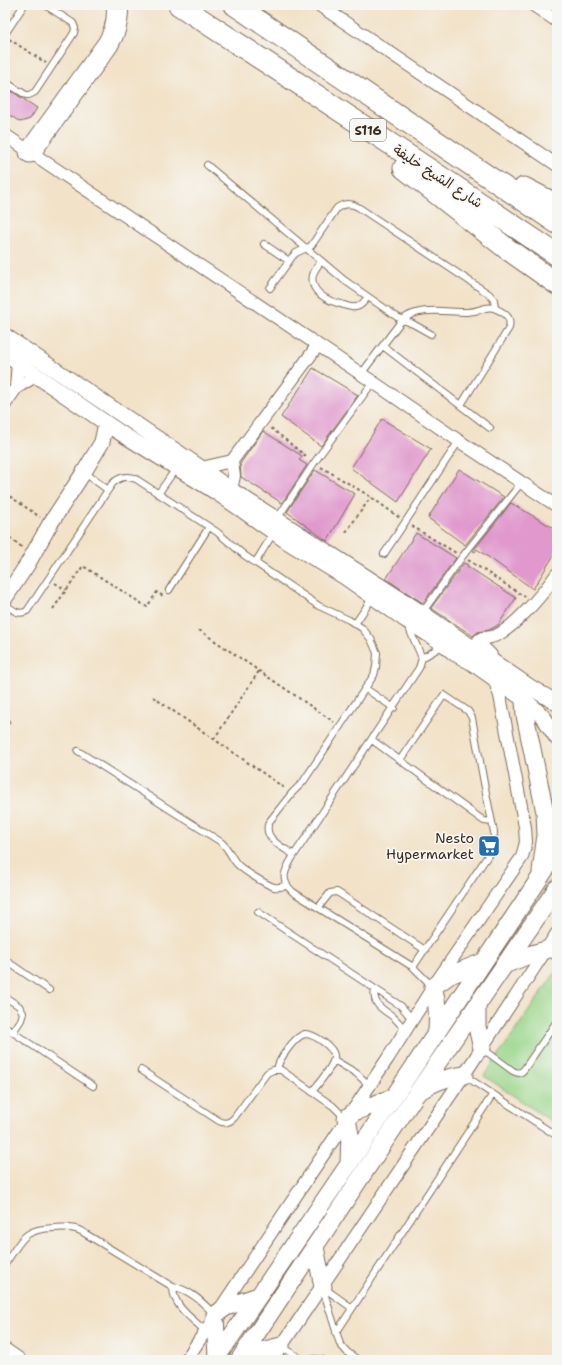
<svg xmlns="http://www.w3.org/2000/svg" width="562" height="1365" font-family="'Shantell Sans','Playpen Sans Arabic',sans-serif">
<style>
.green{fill:#9bd78c;stroke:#6b8055}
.building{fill:#e098cd}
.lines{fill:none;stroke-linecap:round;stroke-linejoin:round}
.service-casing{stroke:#7b6a5a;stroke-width:8}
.minor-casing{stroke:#7b6a5a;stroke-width:14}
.tertiary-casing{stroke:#7b6a5a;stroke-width:17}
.secondary-casing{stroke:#7b6a5a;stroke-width:19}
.trunk-casing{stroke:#7b6a5a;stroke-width:23}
.path{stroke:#7b6a5a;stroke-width:2;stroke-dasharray:3 3;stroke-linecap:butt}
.service{stroke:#fff;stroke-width:6}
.minor{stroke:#fff;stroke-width:12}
.tertiary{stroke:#fff;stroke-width:15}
.secondary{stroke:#fff;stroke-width:17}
.trunk{stroke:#fff;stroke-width:21}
.labels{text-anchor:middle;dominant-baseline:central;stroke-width:3.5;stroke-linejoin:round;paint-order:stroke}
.shield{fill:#f6f6f2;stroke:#73675e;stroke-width:1}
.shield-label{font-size:13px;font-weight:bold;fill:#3b2a1e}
.street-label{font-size:14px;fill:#3b2a1e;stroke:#f6f6f2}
.poi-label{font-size:14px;fill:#3b2a1e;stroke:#f6f6f2;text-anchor:end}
</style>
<rect width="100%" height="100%" fill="#f6f6f2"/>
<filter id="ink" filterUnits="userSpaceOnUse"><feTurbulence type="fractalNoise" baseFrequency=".025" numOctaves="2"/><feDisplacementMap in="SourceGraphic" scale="8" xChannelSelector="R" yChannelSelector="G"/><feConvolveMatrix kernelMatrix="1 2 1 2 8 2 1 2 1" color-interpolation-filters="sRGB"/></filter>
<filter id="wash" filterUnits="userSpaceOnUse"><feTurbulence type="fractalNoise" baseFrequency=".012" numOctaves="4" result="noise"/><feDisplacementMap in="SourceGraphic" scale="16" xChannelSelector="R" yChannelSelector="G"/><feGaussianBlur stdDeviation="0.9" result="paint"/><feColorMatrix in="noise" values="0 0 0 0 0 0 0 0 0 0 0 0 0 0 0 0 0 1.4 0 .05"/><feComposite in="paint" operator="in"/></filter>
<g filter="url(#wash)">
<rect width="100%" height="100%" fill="#f2e2c8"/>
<path class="green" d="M557,970V1125L484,1076Z"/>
<g id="blocks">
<path class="building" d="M5,87L37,108L30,119L20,122L5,112Z
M313,368L358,395L321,446L281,417Z
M382,419L431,449L398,502L351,468Z
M263,431L302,456L299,460L307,465L282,503L241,477L240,464Z
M459,469L504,497L465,545L428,518Z
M315,470L355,494L327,541L287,512Z
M511,503L557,530V550L533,589L477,549L475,552L473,551Z
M416,533L456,558L423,603L386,579Z
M464,563L468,565L467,566L516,598L498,625L489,630L478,632L473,636L431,608Z"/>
</g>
</g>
<g filter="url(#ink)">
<use href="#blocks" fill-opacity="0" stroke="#7b6a5a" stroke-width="1"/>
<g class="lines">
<g class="service-casing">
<path id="service" d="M5,34L24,5
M5,82L26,95H29L35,92L74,33L75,28L73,23L45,5
M207,165L344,280L397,317L413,324L431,334
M264,244L289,261
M321,261C318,266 314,270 313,275C309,292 328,301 341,304C346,306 354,309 359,306C363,304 365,300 368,297
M270,288L292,257L296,253L311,246L337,208C344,203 351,203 358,207L489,294L494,300L495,308
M383,346L490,428
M361,374L402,320C419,306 444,312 465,312C484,313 485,300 505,314C510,318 510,322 509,328L461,405
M84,472L108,490
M158,494L177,467
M277,519L314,463L373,382
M384,554L459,441
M255,563L274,532
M169,590L209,527
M5,604C12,609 18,616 27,611L112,484C119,477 126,475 136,479L217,532L244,555L319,606L349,620L362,628L371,639L377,653L376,667L374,675L303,782L292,793L269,822C262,839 283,847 294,855
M422,613L462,557L522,482
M355,624L373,597
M408,626L422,658L419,668L294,855C286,869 278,879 293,892L413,967L432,986
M422,658L444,645
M366,689L394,708
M5,721L6,722
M372,740L484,821L492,822
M78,751L221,842C229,849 231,857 237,864C244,871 265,884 274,887C279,888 282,887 286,885
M400,760L444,695L468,711L472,718L484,783L494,832L493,844L489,854L413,967
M318,908L330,893L337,892L425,950
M258,912L401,1006L412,1019
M547,951L557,958
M5,960L49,990
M375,989C372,1004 381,1008 392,1016C397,1020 401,1025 405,1030
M5,997L19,1006L23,1013L21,1020L13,1032
M5,1027L93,1086
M483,1049L513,1071C518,1074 522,1073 525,1068L557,1021
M334,1060L356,1073L369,1085
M141,1070L219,1121C225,1124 229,1123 234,1118L267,1073L273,1070H281L333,1106L345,1118
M277,1070C278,1060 295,1036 305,1034C314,1034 336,1048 334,1058C333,1067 318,1084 312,1092
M465,1076L557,1136
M5,1264C22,1240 22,1229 54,1228C64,1227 72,1227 81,1231L173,1287C190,1289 203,1303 215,1315
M173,1287C173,1307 192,1318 205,1331
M324,1288L352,1308
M323,1289L340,1344L347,1352L358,1360
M336,1333L493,1094
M282,1346L302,1360
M311,1360L315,1359L323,1360"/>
</g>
<g class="minor-casing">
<path id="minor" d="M319,5L557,165
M533,5L557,21
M5,135L373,382L459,441L557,506
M16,388L18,362
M5,404L16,388L37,375
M201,468L232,461L318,345
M231,490L234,476L232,461
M491,655L481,645L479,640L482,638C484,638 488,638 491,637C511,633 545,591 557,574
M186,1360L388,1058L433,987L522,857L526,842L525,827L500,696L494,679
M272,1360L464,1075L557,933"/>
</g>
<g class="tertiary-casing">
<path id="tertiary" d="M5,336L201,468L231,490L422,613L530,687L557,703
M5,354L119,432L219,494L288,542L345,577L406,620L445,645L454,653L471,662L518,695L534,708L544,718L557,738
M5,598L27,565L50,524L84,472L102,442L106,423
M5,1351L18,1360"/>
</g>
<g class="secondary-casing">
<path id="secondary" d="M524,700L525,715L545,812L546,835L541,871
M504,965L532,954L546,950
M477,1007V1027L482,1048
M437,1031C438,1016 438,1002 433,987L450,975L483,962
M420,1091C434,1081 448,1077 464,1075
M349,1163L350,1134L347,1120L346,1119L354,1112L392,1098
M315,1247L323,1287
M244,1353L257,1352L281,1346
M217,1358L215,1315L226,1307L258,1296
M215,1360L349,1164L557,852
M239,1360L417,1093L557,888"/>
</g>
<g class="trunk-casing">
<path id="trunk" d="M179,5L453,185L557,255
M235,5L557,223
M30,152L108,44C115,32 119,20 117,5
M404,168L506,248L557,284
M524,188L557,205"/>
</g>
<path class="path" d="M9,39L46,63
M271,428L308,458
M321,467L371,497L400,518
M5,493L40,517
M412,526L456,553
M346,532L371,497
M5,534L23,548
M468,560L525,597
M55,583L66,590
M53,609L83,566L147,607L157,592L163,596
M199,630L334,722
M153,697L286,789
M214,739L259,671"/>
<use href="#service" class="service"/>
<use href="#minor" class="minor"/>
<use href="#tertiary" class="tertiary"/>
<use href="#secondary" class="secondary"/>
<use href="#trunk" class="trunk"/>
</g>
</g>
<defs>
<g id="supermarket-square" transform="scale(1.15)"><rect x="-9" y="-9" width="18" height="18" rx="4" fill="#1f6fb2" stroke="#f6f6f2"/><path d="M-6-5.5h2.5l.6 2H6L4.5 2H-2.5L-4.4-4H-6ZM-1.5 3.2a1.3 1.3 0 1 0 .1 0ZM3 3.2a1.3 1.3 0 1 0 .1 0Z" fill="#fff"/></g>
</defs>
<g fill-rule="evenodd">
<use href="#supermarket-square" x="489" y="846"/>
</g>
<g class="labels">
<rect class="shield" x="350" y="119" width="36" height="22" rx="3"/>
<g class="shield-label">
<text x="368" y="130">S116</text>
</g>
<g class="street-label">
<text transform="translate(438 176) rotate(33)">شارع الشيخ خليفة</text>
</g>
<g class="poi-label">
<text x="474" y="838">Nesto<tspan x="474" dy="16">Hypermarket</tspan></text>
</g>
</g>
<rect width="562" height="1365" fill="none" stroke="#f6f6f2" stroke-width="20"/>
</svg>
